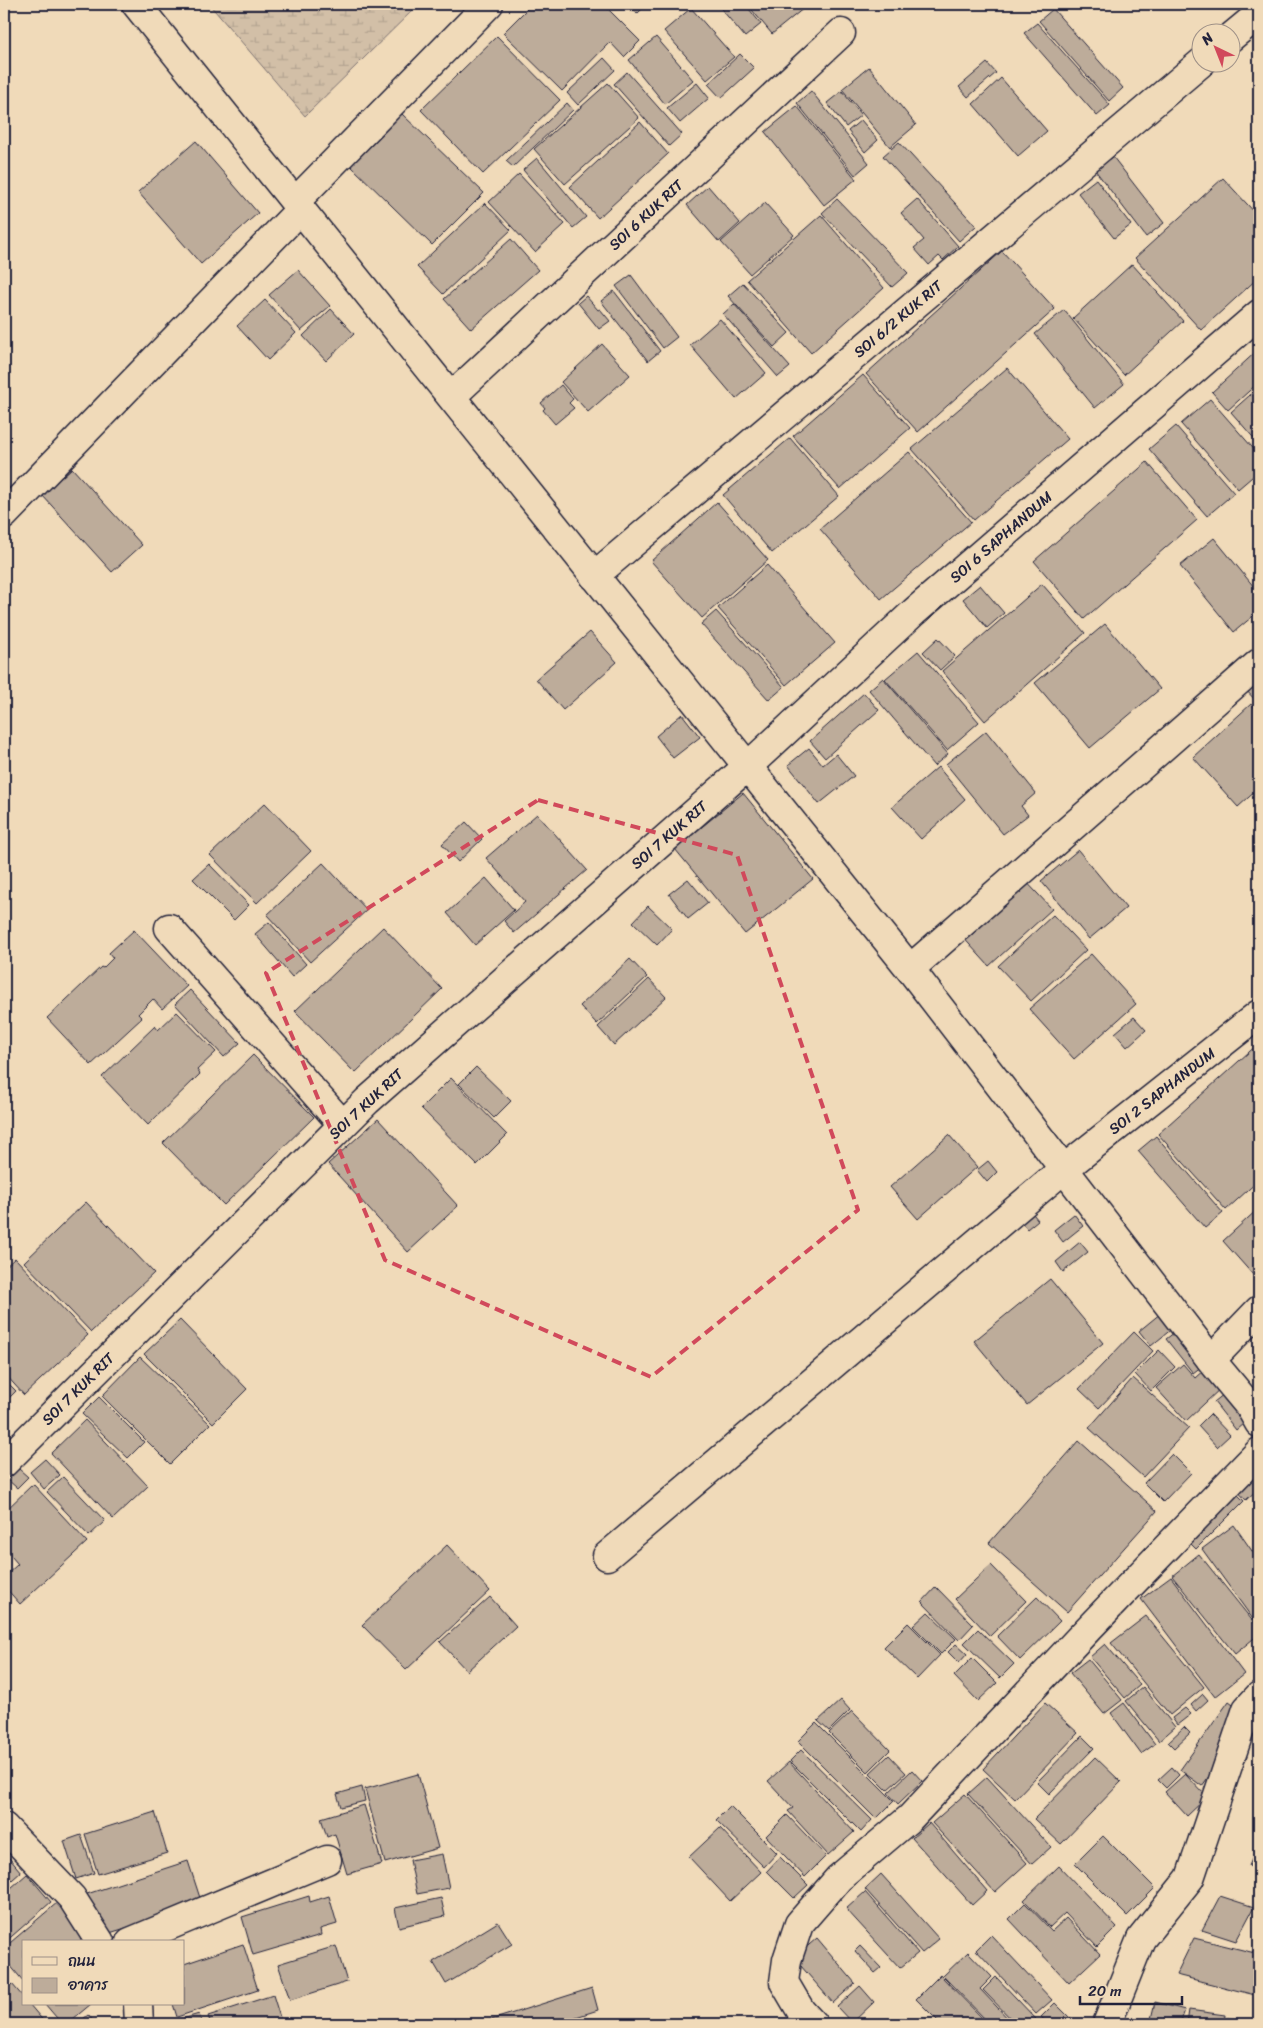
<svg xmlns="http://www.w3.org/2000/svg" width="1263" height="2028" font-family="Sriracha,'Playpen Sans Thai',sans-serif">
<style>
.wetland{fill:url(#wetland-marsh);stroke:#7a7071}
.building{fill:#bdac9a;stroke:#22223b}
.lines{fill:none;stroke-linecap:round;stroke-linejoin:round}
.street-casing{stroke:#22223b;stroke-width:31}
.secondary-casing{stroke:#22223b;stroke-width:31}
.street{stroke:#f0dab9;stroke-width:28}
.secondary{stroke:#f0dab9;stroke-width:28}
.marked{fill:none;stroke:#d1495b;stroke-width:4;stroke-dasharray:10 6;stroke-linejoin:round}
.labels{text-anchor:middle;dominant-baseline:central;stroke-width:4.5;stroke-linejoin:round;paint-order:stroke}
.street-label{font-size:15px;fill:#22223b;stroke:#f0dab9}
</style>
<defs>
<pattern id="wetland-marsh" width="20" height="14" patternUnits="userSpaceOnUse" patternTransform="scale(1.25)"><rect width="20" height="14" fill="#d2bfa7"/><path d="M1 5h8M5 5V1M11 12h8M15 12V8" fill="none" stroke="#b4a491"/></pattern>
</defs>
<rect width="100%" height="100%" fill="#f0dab9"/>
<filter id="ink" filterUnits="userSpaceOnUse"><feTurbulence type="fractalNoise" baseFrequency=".02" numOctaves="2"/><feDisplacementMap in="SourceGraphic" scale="10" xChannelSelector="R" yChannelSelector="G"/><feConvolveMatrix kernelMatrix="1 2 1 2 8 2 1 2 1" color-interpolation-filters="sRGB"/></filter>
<g filter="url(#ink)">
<path class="wetland" d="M209,4H419L305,116Z"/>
<path class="building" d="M532,4H603L640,41L624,57L610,42L562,91L503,33Z
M628,4H647L637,14Z
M717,4H745L761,24L745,37Z
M747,4H801L804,8L772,34Z
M691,8L734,57L707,80L664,31Z
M1053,9L1123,88L1109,101L1039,21Z
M1037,23L1110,105L1097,116L1024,33Z
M497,36L560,100L483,174L421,110Z
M656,37L693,80L665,104L629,60Z
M740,54L754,68L721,98L708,84Z
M604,58L615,70L578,105L567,93Z
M987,63L996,73L968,97L959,87Z
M869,67L916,125L890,147L842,89Z
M627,72L682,134L669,146L614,84Z
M1001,78L1047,131L1018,156L973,104Z
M608,83L639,118L565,184L534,149Z
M697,83L709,98L680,123L667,108Z
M811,91L869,163L855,175L797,103Z
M842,91L861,115L846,127L827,103Z
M567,103L573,110L513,167L506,161Z
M797,106L856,179L824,205L765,132Z
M402,114L484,193L432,245L351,166Z
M861,120L878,140L865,152L848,131Z
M640,122L668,154L598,218L570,187Z
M196,141L258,213L201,264L138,192Z
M899,142L976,226L959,241L883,156Z
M1113,157L1164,223L1146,237L1095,170Z
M537,158L586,217L573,228L523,170Z
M519,174L565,224L535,252L489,202Z
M1223,178L1259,217V277L1201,330L1135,258Z
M1096,179L1131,225L1114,238L1078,193Z
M708,186L740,223L719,242L687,205Z
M837,199L908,273L892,287L822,213Z
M917,199L958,246L943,260L939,256L929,265L914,248L924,240L901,213Z
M485,203L511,230L443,294L417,267Z
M765,203L794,235L750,274L721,242Z
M821,215L884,288L811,353L747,280Z
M511,239L538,270L471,329L444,299Z
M1002,251L1055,309L918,432L866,374Z
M1132,264L1183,321L1124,375L1073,318Z
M298,270L330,306L301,331L269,295Z
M631,275L677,337L663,348L616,286Z
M743,283L789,333L774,347L728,296Z
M614,291L660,351L648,361L601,301Z
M586,296L598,310L600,309L610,321L599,329L578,303Z
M265,300L296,333L268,360L237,326Z
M734,304L790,367L778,377L723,314Z
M331,309L354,334L326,361L303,336Z
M1064,310L1124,384L1095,408L1035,334Z
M720,319L766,373L736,399L690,345Z
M602,344L630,375L588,412L561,382Z
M1259,349V382L1228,410L1212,392Z
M1007,368L1068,439L974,520L912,449Z
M863,375L910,428L840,489L793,436Z
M561,385L573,399L569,403L574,408L555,424L543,410L545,408L541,403Z
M1259,387V444L1231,412Z
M1210,399L1259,455V471L1238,489L1181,424Z
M1176,426L1234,493L1207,516L1149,449Z
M790,438L839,496L772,553L723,495Z
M909,452L971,522L881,599L820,529Z
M1147,462L1197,520L1084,619L1034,561Z
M72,468L142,545L112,572L42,495Z
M717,502L768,560L702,618L651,561Z
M1214,538L1259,593V611L1234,632L1180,566Z
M767,565L835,643L786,685L718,608Z
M1042,584L1085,633L985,721L942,671Z
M980,585L1004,613L987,628L963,599Z
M716,611L784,687L769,700L701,624Z
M1105,624L1160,689L1090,748L1035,683Z
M590,632L617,662L563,710L536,679Z
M938,638L955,656L940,670L923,652Z
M918,651L979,722L947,750L885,679Z
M1259,673V704L1243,687Z
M883,678L948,754L934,766L869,690Z
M864,693L879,710L825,758L810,741Z
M1251,704L1259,713V788L1238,807L1193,757Z
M682,714L700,737L673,758L656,736Z
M986,731L1036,793L1021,806L1028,815L1003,834L946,764Z
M809,748L823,765L836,754L854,776L819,804L788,765Z
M938,767L965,799L921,839L892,807Z
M743,793L813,879L745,934L675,849Z
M265,803L311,851L257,903L210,855Z
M537,814L587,870L514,933L504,921L525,902L486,858Z
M466,822L482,839L458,862L442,844Z
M1078,850L1126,908L1089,939L1041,881Z
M323,863L367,910L310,962L267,915Z
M209,864L249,905L234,920L193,879Z
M1022,877L1052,909L989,966L960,934Z
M486,878L514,910L475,945L447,913Z
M688,879L708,903L688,919L669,894Z
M648,906L672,929L657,945L633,922Z
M1053,915L1086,950L1031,1001L998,966Z
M269,922L306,964L292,977L255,934Z
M383,927L442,989L355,1073L295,1011Z
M134,930L187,986L162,1009L153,999L138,1014L142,1018L91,1065L47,1018L101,967L103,968L113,958L109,953Z
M1091,954L1136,1004L1074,1059L1029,1009Z
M630,959L647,977L597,1024L580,1006Z
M649,979L666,997L614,1045L598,1027Z
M190,990L240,1043L224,1057L175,1004Z
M177,1012L216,1052L197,1070L200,1074L148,1125L102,1077L155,1026L158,1030Z
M1134,1017L1146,1030L1127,1047L1115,1033Z
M1259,1043V1180L1226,1210L1158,1134Z
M253,1055L314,1117L224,1205L163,1143Z
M476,1067L511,1101L494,1118L459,1084Z
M451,1078L507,1135L477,1165L421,1108Z
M378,1119L458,1206L408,1252L328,1164Z
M949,1135L977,1167L918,1219L890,1187Z
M1156,1136L1223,1213L1205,1228L1138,1151Z
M988,1161L997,1172L987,1182L977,1170Z
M86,1202L154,1273L91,1332L24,1262Z
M1259,1208V1272L1254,1276L1223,1241Z
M1029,1209L1038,1220L1027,1229L1017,1218Z
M1074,1214L1083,1226L1063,1242L1054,1230Z
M1080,1242L1088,1252L1063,1272L1056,1262Z
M15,1258L88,1335L24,1395L4,1373V1268Z
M1050,1279L1103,1343L1027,1405L974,1341Z
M1161,1313L1173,1328L1151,1346L1139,1331Z
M180,1320L247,1389L213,1423L144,1354Z
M1179,1329L1206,1363L1193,1373L1166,1339Z
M1134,1332L1153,1351L1099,1408L1079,1389Z
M1159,1350L1175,1367L1151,1391L1135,1374Z
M140,1357L210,1424L170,1464L102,1396Z
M1183,1364L1195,1378L1206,1368L1223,1386L1186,1421L1156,1388Z
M1133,1378L1189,1428L1143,1477L1089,1428Z
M4,1379L16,1391L4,1403Z
M1229,1390L1252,1416L1236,1430L1214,1402Z
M99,1397L144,1442L128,1458L82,1414Z
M1210,1414L1230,1435L1217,1447L1198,1426Z
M85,1420L148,1486L113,1519L51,1453Z
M1079,1441L1157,1511L1067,1612L989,1543Z
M1172,1454L1191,1473L1163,1502L1144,1483Z
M45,1459L60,1475L44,1489L30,1472Z
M1259,1461V1488L1246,1500L1232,1485Z
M19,1469L28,1477L17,1488L8,1480Z
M63,1477L105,1521L89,1536L47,1492Z
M33,1484L87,1542L20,1604L4,1586V1577L18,1564L4,1548V1512Z
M1230,1487L1244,1501L1196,1549L1182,1535Z
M1234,1525L1259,1561V1625L1258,1626L1202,1549Z
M447,1545L490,1591L406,1670L362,1625Z
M1199,1554L1259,1629V1634L1235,1654L1172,1576Z
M991,1565L1026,1601L990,1636L955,1599Z
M1171,1577L1244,1674L1215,1697L1141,1599Z
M936,1587L973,1625L959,1640L922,1602Z
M490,1597L516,1626L467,1671L440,1642Z
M1037,1597L1060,1621L1020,1660L997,1636Z
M928,1612L956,1639L941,1654L913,1626Z
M1146,1616L1204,1687L1170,1715L1111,1643Z
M908,1623L940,1655L917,1679L884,1647Z
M978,1629L1014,1664L1000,1678L964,1643Z
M956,1644L967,1654L959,1663L948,1652Z
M1105,1644L1140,1685L1125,1698L1090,1657Z
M972,1658L997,1683L978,1701L954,1676Z
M1088,1659L1122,1700L1104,1714L1070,1673Z
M1143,1687L1175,1727L1159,1741L1126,1701Z
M1203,1694L1208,1700L1196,1711L1191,1705Z
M841,1700L850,1710L829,1731L818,1721Z
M1229,1701L1251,1717L1202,1786L1180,1770Z
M1045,1703L1078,1733L1015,1799L983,1769Z
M1124,1703L1155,1744L1141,1754L1111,1713Z
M1185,1708L1191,1714L1177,1725L1172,1718Z
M852,1711L890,1750L868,1772L829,1733Z
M816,1723L894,1801L876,1819L798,1741Z
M1184,1727L1190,1733L1174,1748L1168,1742Z
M1082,1736L1094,1748L1049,1794L1037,1782Z
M801,1750L872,1820L861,1832L790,1761Z
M889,1755L906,1773L887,1790L870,1773Z
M1095,1757L1121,1782L1061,1844L1034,1819Z
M789,1762L854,1832L828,1855L788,1811L793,1808L768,1781Z
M1172,1767L1179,1775L1166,1788L1158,1780Z
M912,1770L922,1781L898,1804L888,1793Z
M418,1774L438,1848L385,1863L365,1789Z
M1185,1774L1207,1797L1187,1816L1165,1792Z
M987,1777L1051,1847L1032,1864L968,1794Z
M362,1787L365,1801L341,1807L337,1794Z
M965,1794L1027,1863L995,1892L932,1823Z
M364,1805L382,1864L347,1874L335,1834L327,1837L321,1818Z
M730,1806L777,1853L764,1867L716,1820Z
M155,1812L167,1853L98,1874L85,1834Z
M787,1815L826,1856L805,1877L766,1836Z
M929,1823L987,1891L972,1905L912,1838Z
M720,1828L761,1872L730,1901L689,1857Z
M81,1835L94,1873L76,1879L64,1841Z
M1103,1836L1155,1888L1127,1916L1075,1864Z
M1259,1842V1871L1249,1866Z
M4,1852L21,1872L4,1887Z
M442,1854L449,1888L417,1894L410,1860Z
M780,1857L808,1885L794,1898L767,1871Z
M188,1861L202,1904L100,1936L87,1894Z
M1059,1866L1117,1927L1097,1947L1065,1913L1050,1927L1024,1900Z
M27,1874L51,1902L4,1943V1894Z
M881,1874L939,1939L922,1953L865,1889Z
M865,1892L918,1953L900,1968L846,1909Z
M309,1896L310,1902L329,1896L337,1924L320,1929L321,1935L253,1955L242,1917Z
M1220,1896L1254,1907L1236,1941L1202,1930Z
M441,1898L445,1916L399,1927L395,1908Z
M58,1902L91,1942H24V1982L4,1958V1948Z
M1025,1903L1052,1931L1066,1918L1100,1954L1069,1983L1009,1919Z
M498,1922L512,1944L446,1984L433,1962Z
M991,1935L1052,2000L1036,2014L976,1950Z
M817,1938L855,1983L833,2003L794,1958Z
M1194,1938L1259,1954V1996L1176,1975Z
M243,1944L258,1990L177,2017L173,2004H184V1964Z
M336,1946L347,1982L290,2000L278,1964Z
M860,1946L881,1968L875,1973L855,1951Z
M968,1952L992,1977L980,1989L1013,2024H990L943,1976Z
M940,1975L988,2024H941L916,1999Z
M996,1977L1036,2019L1030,2024H1016L983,1990Z
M12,1984L24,1998V2004H29L46,2024H4V1991Z
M860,1986L874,2002L852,2023L837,2007Z
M592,1988L598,2010L554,2024H489L488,2021Z
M273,1995L282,2024H211L208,2016Z
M1155,2002L1185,2010L1180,2024L1150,2023Z
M1055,2003L1076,2024H1049L1041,2017Z
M45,2004H91L67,2024H62Z
M1189,2010L1225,2015L1224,2024H1187Z
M199,2014L202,2024H180L179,2020Z
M88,2015L96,2024H77Z
M1227,2018L1259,2022V2024H1227Z"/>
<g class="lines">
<g class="street-casing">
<path id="street" d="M1230,38L1259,14
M296,201L489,4
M452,396L841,33
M4,515L301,209
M594,576L1202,62
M169,928L343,1125
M910,969L1259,663
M1211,1360L1259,1310
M4,1463L367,1101L748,766L914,612L1259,314
M607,1556L1065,1168L1259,1014
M4,1827L72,1898L100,1942
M130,1942L327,1860
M138,2004L139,2024
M813,2024L801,2011L784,1982L787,1960L799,1924L839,1878L910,1818L1087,1630L1259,1452"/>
</g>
<g class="secondary-casing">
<path id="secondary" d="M136,4L910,969L1211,1360L1250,1407L1259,1423
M1107,2024L1141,1939L1190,1878L1247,1709L1259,1696"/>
</g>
<use href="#street" class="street"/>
<use href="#secondary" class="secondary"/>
</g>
</g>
<path class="marked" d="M538,800L737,855L858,1210L651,1377L385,1260L266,973Z"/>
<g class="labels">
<g class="street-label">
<text transform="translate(646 215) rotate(-43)">SOI 6 KUK RIT</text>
<text transform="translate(898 319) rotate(-40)">SOI 6/2 KUK RIT</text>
<text transform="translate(1001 537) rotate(-41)">SOI 6 SAPHANDUM</text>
<text transform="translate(669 835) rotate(-41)">SOI 7 KUK RIT</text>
<text transform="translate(1162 1091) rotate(-38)">SOI 2 SAPHANDUM</text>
<text transform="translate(366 1104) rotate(-43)">SOI 7 KUK RIT</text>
<text transform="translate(78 1389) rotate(-45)">SOI 7 KUK RIT</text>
</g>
</g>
<rect width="1263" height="2028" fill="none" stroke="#f0dab9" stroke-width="20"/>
<rect x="10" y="10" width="1243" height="2008" fill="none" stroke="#22223b" stroke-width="2" filter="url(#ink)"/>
<rect x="22" y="1940" width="162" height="65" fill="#f0dab9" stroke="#9e9087"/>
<rect x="32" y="1957" width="25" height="8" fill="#f0dab9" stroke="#9e9087"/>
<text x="68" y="1966" font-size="15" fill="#22223b">ถนน</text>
<rect x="32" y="1978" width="25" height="15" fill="#bdac9a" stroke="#9e9087"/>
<text x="68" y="1990" font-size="15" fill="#22223b">อาคาร</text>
<g transform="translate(1216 48) rotate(317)"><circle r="24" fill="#f0dab9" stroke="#9e9087"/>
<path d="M0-4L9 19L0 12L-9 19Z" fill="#d1495b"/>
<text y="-8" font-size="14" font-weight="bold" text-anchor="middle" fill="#22223b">N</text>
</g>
<path d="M1080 1996v8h102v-8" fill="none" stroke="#22223b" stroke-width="2.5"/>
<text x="1088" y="1996" font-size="15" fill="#22223b" stroke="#f0dab9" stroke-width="4" paint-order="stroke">20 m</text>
</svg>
